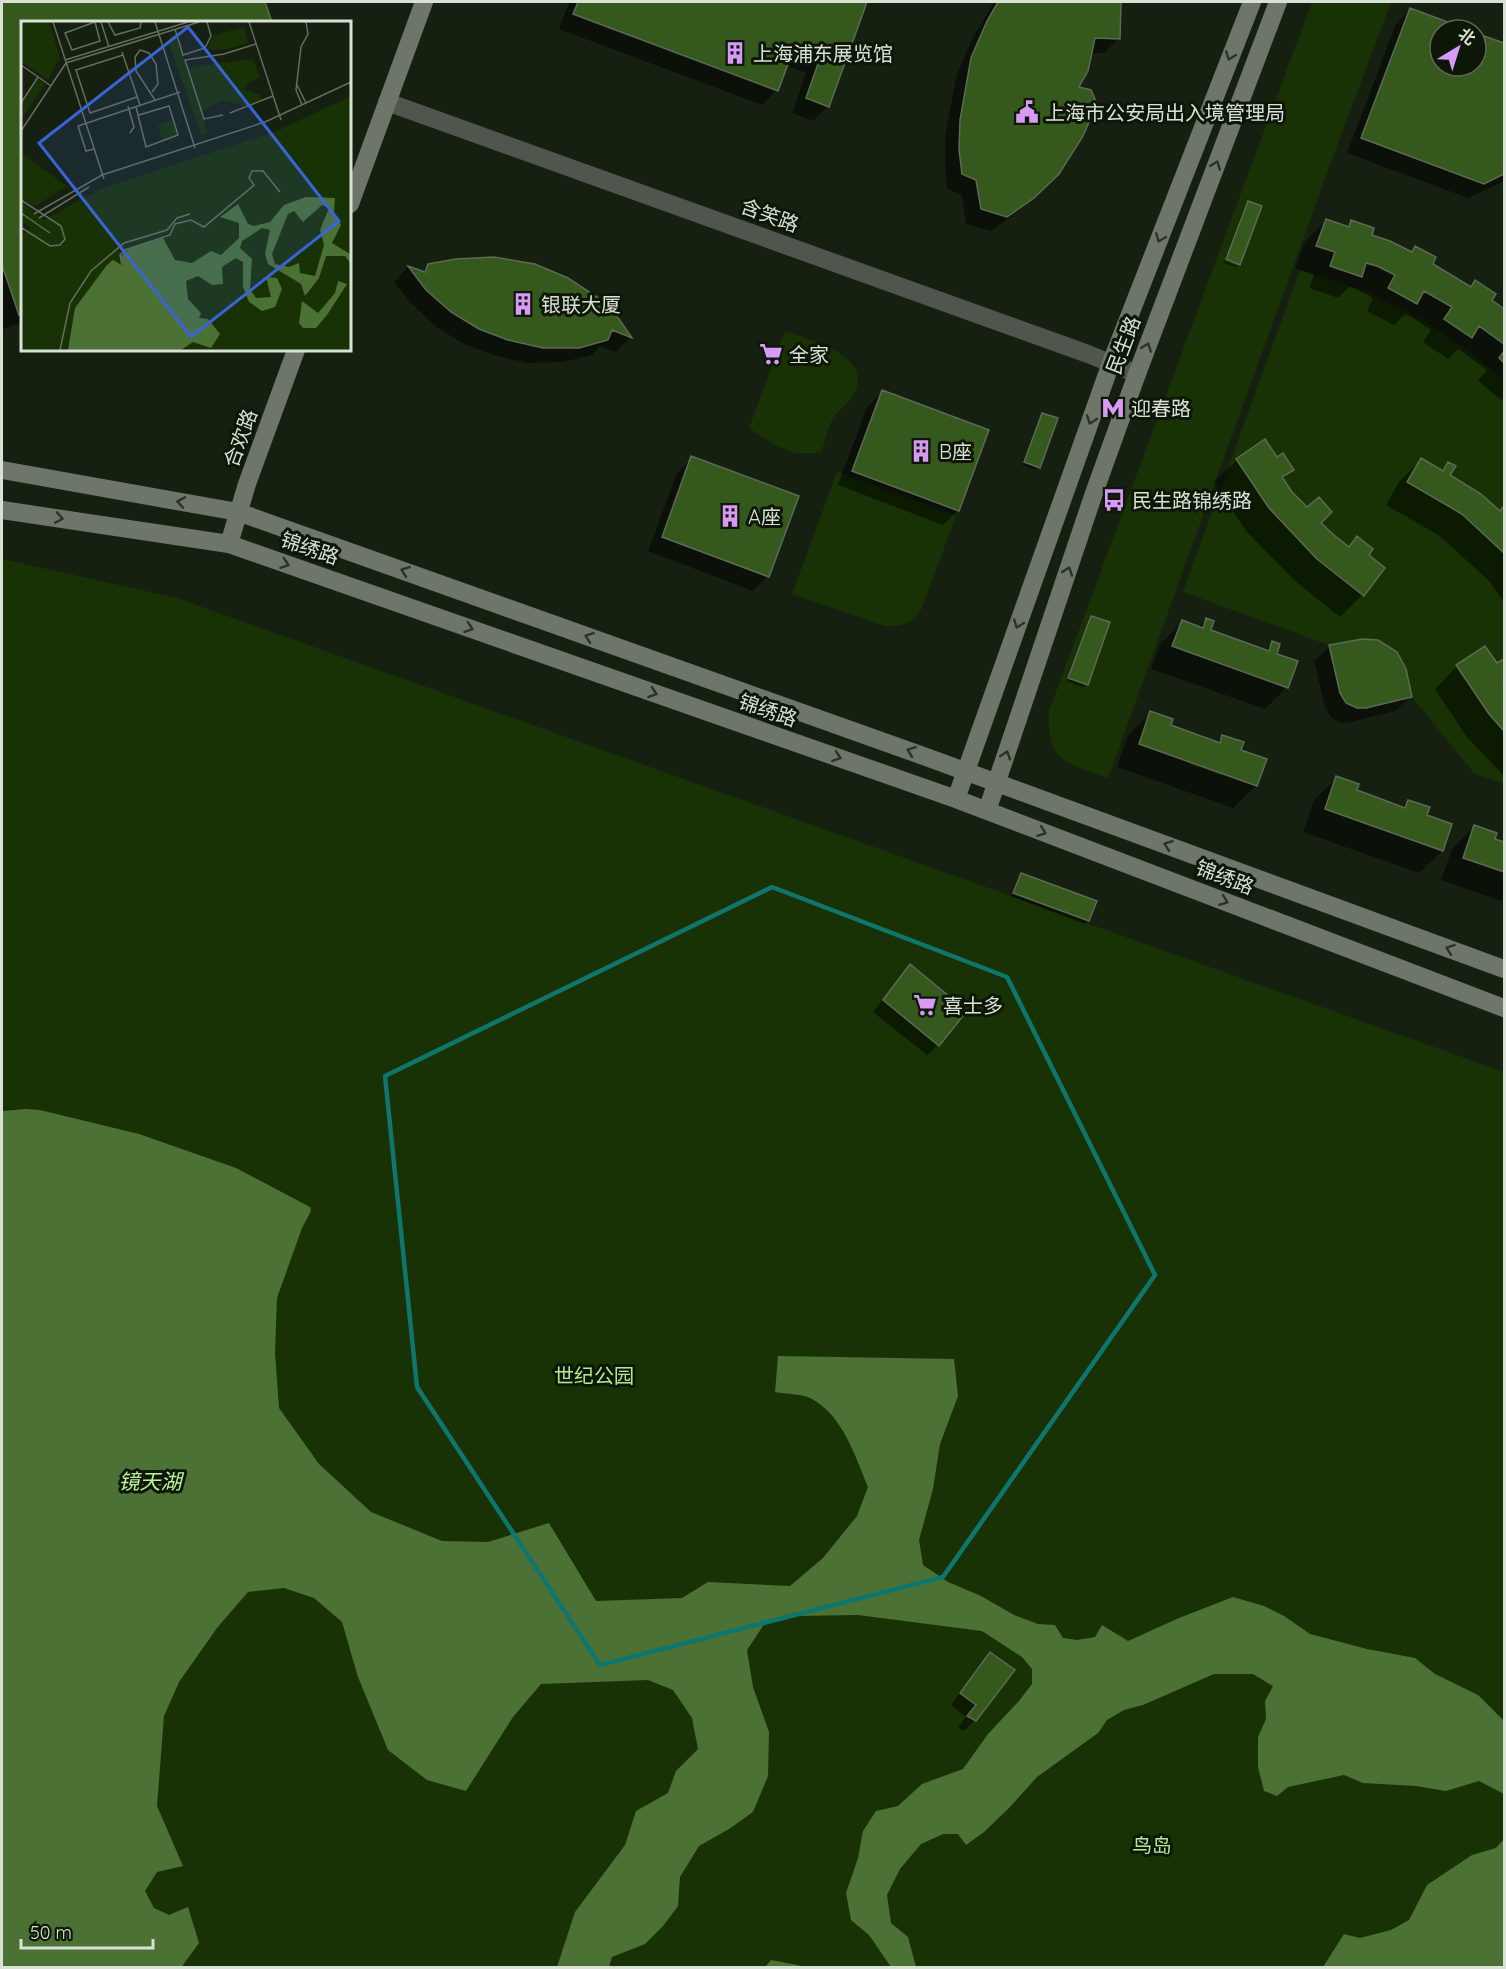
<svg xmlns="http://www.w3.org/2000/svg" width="1506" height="1969" font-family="Quicksand,'Noto Sans SC',sans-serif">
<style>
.green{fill:#193205}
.water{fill:#4c7135}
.shadow{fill:#0007;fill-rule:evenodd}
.building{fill:#35581c;stroke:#5d6a56;stroke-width:1.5}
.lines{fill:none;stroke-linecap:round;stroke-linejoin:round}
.street{stroke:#50564d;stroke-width:18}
.secondary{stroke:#6e7669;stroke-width:18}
.oneway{stroke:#2a3424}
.marked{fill:none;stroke:#0f766e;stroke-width:4.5;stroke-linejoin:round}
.labels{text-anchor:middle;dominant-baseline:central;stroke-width:6;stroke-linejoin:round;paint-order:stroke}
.poi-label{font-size:20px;fill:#d9e0d5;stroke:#0d1707;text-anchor:start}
.street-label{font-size:20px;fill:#d9e0d5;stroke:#0d1707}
.park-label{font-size:20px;fill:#b1e891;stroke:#0d1707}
.water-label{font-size:21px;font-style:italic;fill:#bcf29c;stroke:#0d1707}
.inset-road{fill:none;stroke:#646d5f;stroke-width:1.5}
.view{fill:#3964d8;fill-opacity:0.15;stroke:#3964d8;stroke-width:3}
.inset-edge{fill:none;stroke:#d9e0d5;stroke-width:3}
</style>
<rect width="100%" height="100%" fill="#162010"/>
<path class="green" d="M1312,2H1391L1331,162L1108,778C1090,771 1064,766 1054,749C1048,738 1049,722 1049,711Z
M1300,270L1367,292L1428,323L1479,359L1504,380V784L1474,773L1412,697L1406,669L1397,652L1378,640L1362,639L1329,645L1183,592Z
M785,331C810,340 879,357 852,397C847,405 838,410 833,418C828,428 825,441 821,453H794L773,444L749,428Z
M837,472L956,516L921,610C910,624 902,627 885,626L792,594Z
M2,559L177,598L1504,1072V1967H2Z"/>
<path class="water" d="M26,1109L40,1110L139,1134L236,1168L310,1207L311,1211L302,1228L277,1298L275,1352L279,1408L319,1464L371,1512L442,1541L488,1542L549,1523L596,1601L682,1598L708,1582L790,1586L823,1558L857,1516L868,1487C855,1456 843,1416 812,1399C803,1394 786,1394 775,1392L778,1356L954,1359L958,1396L940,1444L933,1489L919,1540L923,1565L948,1582L981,1596L1014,1615L1038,1624L1055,1625L1063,1638L1077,1640L1095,1637L1102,1625L1128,1641L1179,1618L1233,1597L1264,1606L1284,1616L1310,1634L1367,1649L1415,1658L1435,1674L1478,1695L1504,1721V1794L1479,1781L1446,1791L1416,1786L1363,1783L1344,1775L1288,1787L1277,1796L1264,1791L1258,1767V1737L1266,1719L1265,1701L1273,1686L1253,1674H1214L1143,1705L1124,1710L1107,1720L1098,1733L1037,1777L1009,1808L984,1832L966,1845L958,1834H943L921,1844L900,1869L887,1895L891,1923L908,1937L916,1967H891L869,1935L851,1920L846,1893L858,1858L863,1831L876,1811L898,1806L922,1784L963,1769L988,1734L1019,1701L1032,1684V1669L1022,1657L982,1631L858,1615L797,1616L765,1623L747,1650L753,1687L769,1732L768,1776L753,1812L729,1829L699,1846L680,1877L678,1906L663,1926L645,1944L612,1957L609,1967H557L575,1912L625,1845L636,1811L668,1793L676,1771L698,1749L692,1718L673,1690L648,1680L541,1684L513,1717L466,1791L427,1780L388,1750L358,1677L342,1622L314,1598L284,1588L248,1592L217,1628L179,1682L164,1716L157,1806L183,1866L157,1872L145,1891L154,1908L169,1915L188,1907L199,1943L183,1965V1967H2V1111Z
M1504,1839V1967H1323L1344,1934L1360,1938L1391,1930L1409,1920L1427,1885L1472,1855L1496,1848Z
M771,1960L798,1965L802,1967H765Z"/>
<path class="shadow" d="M2,2H273L264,4L270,22H22V322L4,329L2,322Z
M569,2H866L828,106L813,121L792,113L806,73L786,65L777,90L762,105L559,29Z
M994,2H1120L1119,38L1104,53H1090L1076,88L1042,189L1017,212L991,231L966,224L962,195L947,189L945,165V136L957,74L973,37Z
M1411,9L1465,30H1440V66H1476V34L1504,45V181L1468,198L1347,153L1396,24Z
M1248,202L1240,263L1225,258L1245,205Z
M1326,221L1346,228L1352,222L1370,236L1410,253L1415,248L1431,264L1470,288L1476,282L1490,300L1504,311V397L1501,400L1478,381L1487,370L1458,349L1448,359L1423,342L1431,330L1413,318L1405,314L1394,325L1367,311L1373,298L1354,288L1349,287L1338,298L1309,288L1314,275L1295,268L1304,243Z
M1224,261L1238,266L1236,267L1224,263Z
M429,265L617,320L630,338L616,352L600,346L592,355L563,362L527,363L493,355L464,344L436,327L412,304L394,282L408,267L422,272Z
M882,392L958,510L943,525L838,485L867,407Z
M1042,414L1039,467L1035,470L1022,465L1039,418Z
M1265,441L1276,459L1292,469L1282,480L1291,493L1320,523L1348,548L1358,538L1366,555L1362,595L1340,617L1295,581L1246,531L1214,482L1237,460Z
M692,458L768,576L753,591L648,551L677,473Z
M1421,460L1441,471L1449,464L1448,475L1499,513L1504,507V602L1489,581L1440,536L1386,505L1399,482Z
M1092,617L1086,684L1083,687L1066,681L1089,620Z
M1206,619L1209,631L1264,651L1273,643L1275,655L1287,687L1265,709L1151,669L1160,644L1182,622L1198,628Z
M1329,647L1410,697L1395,711L1350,722L1341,723L1332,718L1325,708L1314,661Z
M1503,661L1504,663V684L1502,686L1504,689V776L1467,737L1435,689L1457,666L1497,665Z
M1151,713L1169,726L1216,743L1223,736L1239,751L1265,760L1256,786L1233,808L1117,767L1128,735ZM1191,761L1220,772V775L1190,764Z
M1337,778L1355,791L1402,808L1409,801L1425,816L1451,825L1442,851L1419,873L1303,832L1314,800Z
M1474,827L1493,840L1504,844V902L1441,880L1452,849Z
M1021,874L1095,902L1088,921L1085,924L1011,896L1018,877Z
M910,966L938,1045L927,1055L873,1012L900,977Z
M991,1654L975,1720L964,1731L958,1728L966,1717L951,1705L980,1665Z"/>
<path class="building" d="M2,2H265L272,22H22V313L19,315L2,265Z
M578,2H867L829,107L806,98L820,58L794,48L778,91L573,14Z
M998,2H1121L1120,39L1095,38L1088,71L1079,87L1091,90L1097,104L1083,136L1059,174L1034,198L1007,217L981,209L976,180L962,174L959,150L960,120L971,58L987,21Z
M1410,8L1469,30H1440V66H1476V33L1504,43V174L1484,184L1361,138Z
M1248,201L1262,206L1240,265L1226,259Z
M1326,219L1349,227L1351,220L1374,228L1372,235L1390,241L1412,252L1415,246L1436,257L1433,264L1471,287L1475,280L1496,294L1492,300L1504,309V344L1479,326L1472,338L1444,319L1452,307L1424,291L1417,304L1388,288L1395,275L1377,266L1366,263L1362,277L1330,266L1335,252L1316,246Z
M494,257L535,264L568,278L597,297L619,319L632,338L612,330L608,340L579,348H543L508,340L479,329L451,312L426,290L408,266L425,272L428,264L456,259Z
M1504,351V363L1499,358Z
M882,390L989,430L959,511L852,471Z
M1042,413L1058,418L1040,468L1024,462Z
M1265,439L1277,457L1283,453L1294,470L1282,477L1292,492L1307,507L1319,497L1332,512L1321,523L1335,536L1349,547L1357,536L1373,549L1369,555L1385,568L1364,596L1317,559L1269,508L1236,459Z
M691,456L799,496L769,577L662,537Z
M1421,458L1443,471L1448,462L1456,466L1450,475L1481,494L1500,511L1504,506V553L1462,514L1407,482Z
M1091,616L1110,622L1088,685L1068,678Z
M1206,618L1214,621L1211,630L1269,651L1272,641L1280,644L1277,654L1298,661L1288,688L1172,646L1182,620L1203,628Z
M1362,639L1378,640L1397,652L1406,669L1412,697L1366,708H1357L1346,703L1340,693L1329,645Z
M1485,646L1497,663L1504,659V683L1503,684L1504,686V731L1489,714L1456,665Z
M1150,711L1173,719L1171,725L1220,743L1222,735L1244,742L1241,750L1267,759L1257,786L1139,744Z
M1336,776L1359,784L1357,790L1405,808L1408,800L1430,807L1427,815L1452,824L1443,851L1325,809Z
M1474,825L1497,833L1495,839L1504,842V872L1463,858Z
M1021,873L1097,901L1089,921L1013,893Z
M910,964L967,1011L939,1046L883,1000Z
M990,1652L1015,1670L976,1721L967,1716L976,1705L960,1693Z"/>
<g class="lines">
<path class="street" d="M387,102L1088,354L1137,374"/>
<path class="secondary" d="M350,204L424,2
M2,470L238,512L929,758L1504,969
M2,510L229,544L956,799L1504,1008
M229,544L247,484L296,350
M956,799L1111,363L1252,2
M987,811L1094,493L1137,374L1278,2"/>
</g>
<defs><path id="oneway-chevron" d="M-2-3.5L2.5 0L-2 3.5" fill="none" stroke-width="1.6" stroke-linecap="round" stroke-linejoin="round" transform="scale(1.5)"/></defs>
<g class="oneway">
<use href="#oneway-chevron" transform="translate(1230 56) rotate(111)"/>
<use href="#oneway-chevron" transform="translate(1216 165) rotate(-69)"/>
<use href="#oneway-chevron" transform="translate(1160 238) rotate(111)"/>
<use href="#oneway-chevron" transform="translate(1147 347) rotate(-69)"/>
<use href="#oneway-chevron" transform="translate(1091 420) rotate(110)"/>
<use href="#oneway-chevron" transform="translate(181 502) rotate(-170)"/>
<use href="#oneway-chevron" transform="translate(59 518) rotate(9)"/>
<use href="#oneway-chevron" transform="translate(285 564) rotate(19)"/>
<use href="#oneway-chevron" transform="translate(405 571) rotate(-160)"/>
<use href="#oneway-chevron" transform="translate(1068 571) rotate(-71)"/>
<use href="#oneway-chevron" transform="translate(1018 624) rotate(110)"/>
<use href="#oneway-chevron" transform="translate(469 628) rotate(19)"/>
<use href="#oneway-chevron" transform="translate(589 637) rotate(-160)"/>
<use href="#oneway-chevron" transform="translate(653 693) rotate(19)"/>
<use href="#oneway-chevron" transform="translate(911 751) rotate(-160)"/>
<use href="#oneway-chevron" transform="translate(1006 755) rotate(-72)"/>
<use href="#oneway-chevron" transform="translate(837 757) rotate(19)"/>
<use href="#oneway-chevron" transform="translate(1042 832) rotate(21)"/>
<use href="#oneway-chevron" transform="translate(1168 845) rotate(-160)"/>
<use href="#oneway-chevron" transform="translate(1224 901) rotate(21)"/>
<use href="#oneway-chevron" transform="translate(1450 949) rotate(-160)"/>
</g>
<path class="marked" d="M772,887L1007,977L1155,1275L943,1577L600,1665L417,1387L385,1076Z"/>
<defs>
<g id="building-bare" transform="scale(1.8)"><path d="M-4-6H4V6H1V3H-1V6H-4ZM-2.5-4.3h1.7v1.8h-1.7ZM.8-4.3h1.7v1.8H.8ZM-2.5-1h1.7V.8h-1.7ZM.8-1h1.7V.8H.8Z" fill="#d99af7" stroke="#0d1707" stroke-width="2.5" paint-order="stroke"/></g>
<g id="civic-bare" transform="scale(1.8)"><path d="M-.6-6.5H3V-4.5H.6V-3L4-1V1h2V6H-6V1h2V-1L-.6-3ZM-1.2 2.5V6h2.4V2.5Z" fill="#d99af7" stroke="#0d1707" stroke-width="2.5" paint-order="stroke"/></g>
<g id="supermarket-bare" transform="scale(1.8)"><path d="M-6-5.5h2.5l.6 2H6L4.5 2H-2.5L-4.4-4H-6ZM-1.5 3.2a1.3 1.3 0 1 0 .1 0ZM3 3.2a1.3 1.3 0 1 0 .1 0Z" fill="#d99af7" stroke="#0d1707" stroke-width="2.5" paint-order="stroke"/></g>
<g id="metro-bare" transform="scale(1.8)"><path d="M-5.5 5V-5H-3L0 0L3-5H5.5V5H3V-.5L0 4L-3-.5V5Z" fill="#d99af7" stroke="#0d1707" stroke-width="2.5" paint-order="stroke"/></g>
<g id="bus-bare" transform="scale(1.8)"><path d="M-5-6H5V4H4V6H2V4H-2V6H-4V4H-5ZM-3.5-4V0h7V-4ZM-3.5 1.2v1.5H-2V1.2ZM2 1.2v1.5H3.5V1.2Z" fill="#d99af7" stroke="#0d1707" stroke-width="2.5" paint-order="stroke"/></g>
</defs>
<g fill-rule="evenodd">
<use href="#building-bare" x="735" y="53"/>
<use href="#civic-bare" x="1027" y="112"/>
<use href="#building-bare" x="523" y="304"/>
<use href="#supermarket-bare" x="771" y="354"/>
<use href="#metro-bare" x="1113" y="408"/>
<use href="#building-bare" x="921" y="451"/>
<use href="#bus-bare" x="1114" y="500"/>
<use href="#building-bare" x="730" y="516"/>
<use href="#supermarket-bare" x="925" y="1005"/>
</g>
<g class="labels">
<g class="poi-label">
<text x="753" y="53">上海浦东展览馆</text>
<text x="1045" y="112">上海市公安局出入境管理局</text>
<text x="541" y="304">银联大厦</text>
<text x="789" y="354">全家</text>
<text x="1131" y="408">迎春路</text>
<text x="939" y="451">B座</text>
<text x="1132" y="500">民生路锦绣路</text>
<text x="748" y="516">A座</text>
<text x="943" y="1005">喜士多</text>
</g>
<g class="street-label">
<text transform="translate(770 215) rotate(20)">含笑路</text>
<text transform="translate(1123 345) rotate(-69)">民生路</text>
<text transform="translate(240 438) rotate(-70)">合欢路</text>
<text transform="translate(310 548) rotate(19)">锦绣路</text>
<text transform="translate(768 710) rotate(19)">锦绣路</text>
<text transform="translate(1225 877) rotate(21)">锦绣路</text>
</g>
<g class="park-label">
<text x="594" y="1375">世纪公园</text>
<text x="1152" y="1845">鸟岛</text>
</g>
<g class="water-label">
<text x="150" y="1481">镜天湖</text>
</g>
</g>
<g transform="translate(21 21)">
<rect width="330" height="330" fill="#162010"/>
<path d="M0,1H28L39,37L27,59L0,40ZM223,6L227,22L202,29L186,28L192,15ZM154,12L179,88L167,49L184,44L232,38L239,56L226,63L223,68L239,74L241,79L223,85L203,79L180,90L187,113L180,115L147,19ZM17,58L24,63L0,99V84ZM330,75V329H0V215L10,207L0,200V180L23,199L82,167L256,110ZM152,99L156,113L142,120L137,104ZM0,132L46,165L14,185L0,177Z" fill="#193205"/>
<path d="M285,176L314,177L313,191L320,204L311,222L329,233L330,243L324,235H305L298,257L284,275L280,263L247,243L244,233L249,209L241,207L221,220L219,227L231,238L229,268L235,277L250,276L245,256L256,257L261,268L254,286L241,290L228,281L222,266V241L215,237L201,246L202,263L191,264L177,255L165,260L167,278L180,292L178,297L187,298L199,313L190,327L172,321L160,329H47L54,287L86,244L92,239L102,245L100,235L108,228L142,217L154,239L171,242L190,230L200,234L218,217V202L199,196L217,183L227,203L233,205L249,201L263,184ZM301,184L308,187L299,209L303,224L294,255L279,252L278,242L268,246L254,243L251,233L267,193L273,190L282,201ZM317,260L326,263L306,294L295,307H282L278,302L281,280L297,292L314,272Z" fill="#4c7135" fill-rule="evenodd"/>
<path class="inset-road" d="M32,1L83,158M74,1L79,20L51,29L44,12ZM80,1L88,26M87,1L94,14L119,7L120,1M134,1L174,127M228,1L260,99M154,8L162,34L184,27L190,15L186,1M119,29L114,36L115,50L134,79M119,29L128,32L135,43L137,63L131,71M101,31L119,84M102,34L55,49L69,92L116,76M44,39L167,1M0,44L30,65M276,64L285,82M0,82L17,56M281,84L275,69L280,26L287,13L285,1M107,85L113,106L109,112M115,86L125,126L157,114L148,85L118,94M209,92L252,75M202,94L183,98L164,39L203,33L235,23M0,110L45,42L178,1M73,128L65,130L57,105L159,71M0,179L40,205L44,218L39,224L29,225L1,207M0,192L29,212M13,193L81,154L244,101L330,61M18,197L68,166M101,244L99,234L104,229L149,214L154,203L170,199L183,206L233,164L228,157L231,150H242L259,171M39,329L49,282L70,250L103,222L146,209L156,197L169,193"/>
<path class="view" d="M167,6L318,200L170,316L18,122Z"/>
<rect width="330" height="330" class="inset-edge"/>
</g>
<rect width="1506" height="1969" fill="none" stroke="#d9e0d5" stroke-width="6"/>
<g transform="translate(1458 48) rotate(38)"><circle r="28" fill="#0d1707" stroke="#5f6759" stroke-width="1.5"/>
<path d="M0-4.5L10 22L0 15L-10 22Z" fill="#d99af7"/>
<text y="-9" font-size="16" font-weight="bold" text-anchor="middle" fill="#d9e0d5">北</text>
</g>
<path d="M21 1939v9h132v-9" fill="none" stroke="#d9e0d5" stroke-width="3"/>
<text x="30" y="1939" font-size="18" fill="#d9e0d5" stroke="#0d1707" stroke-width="4.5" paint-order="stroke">50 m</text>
</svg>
